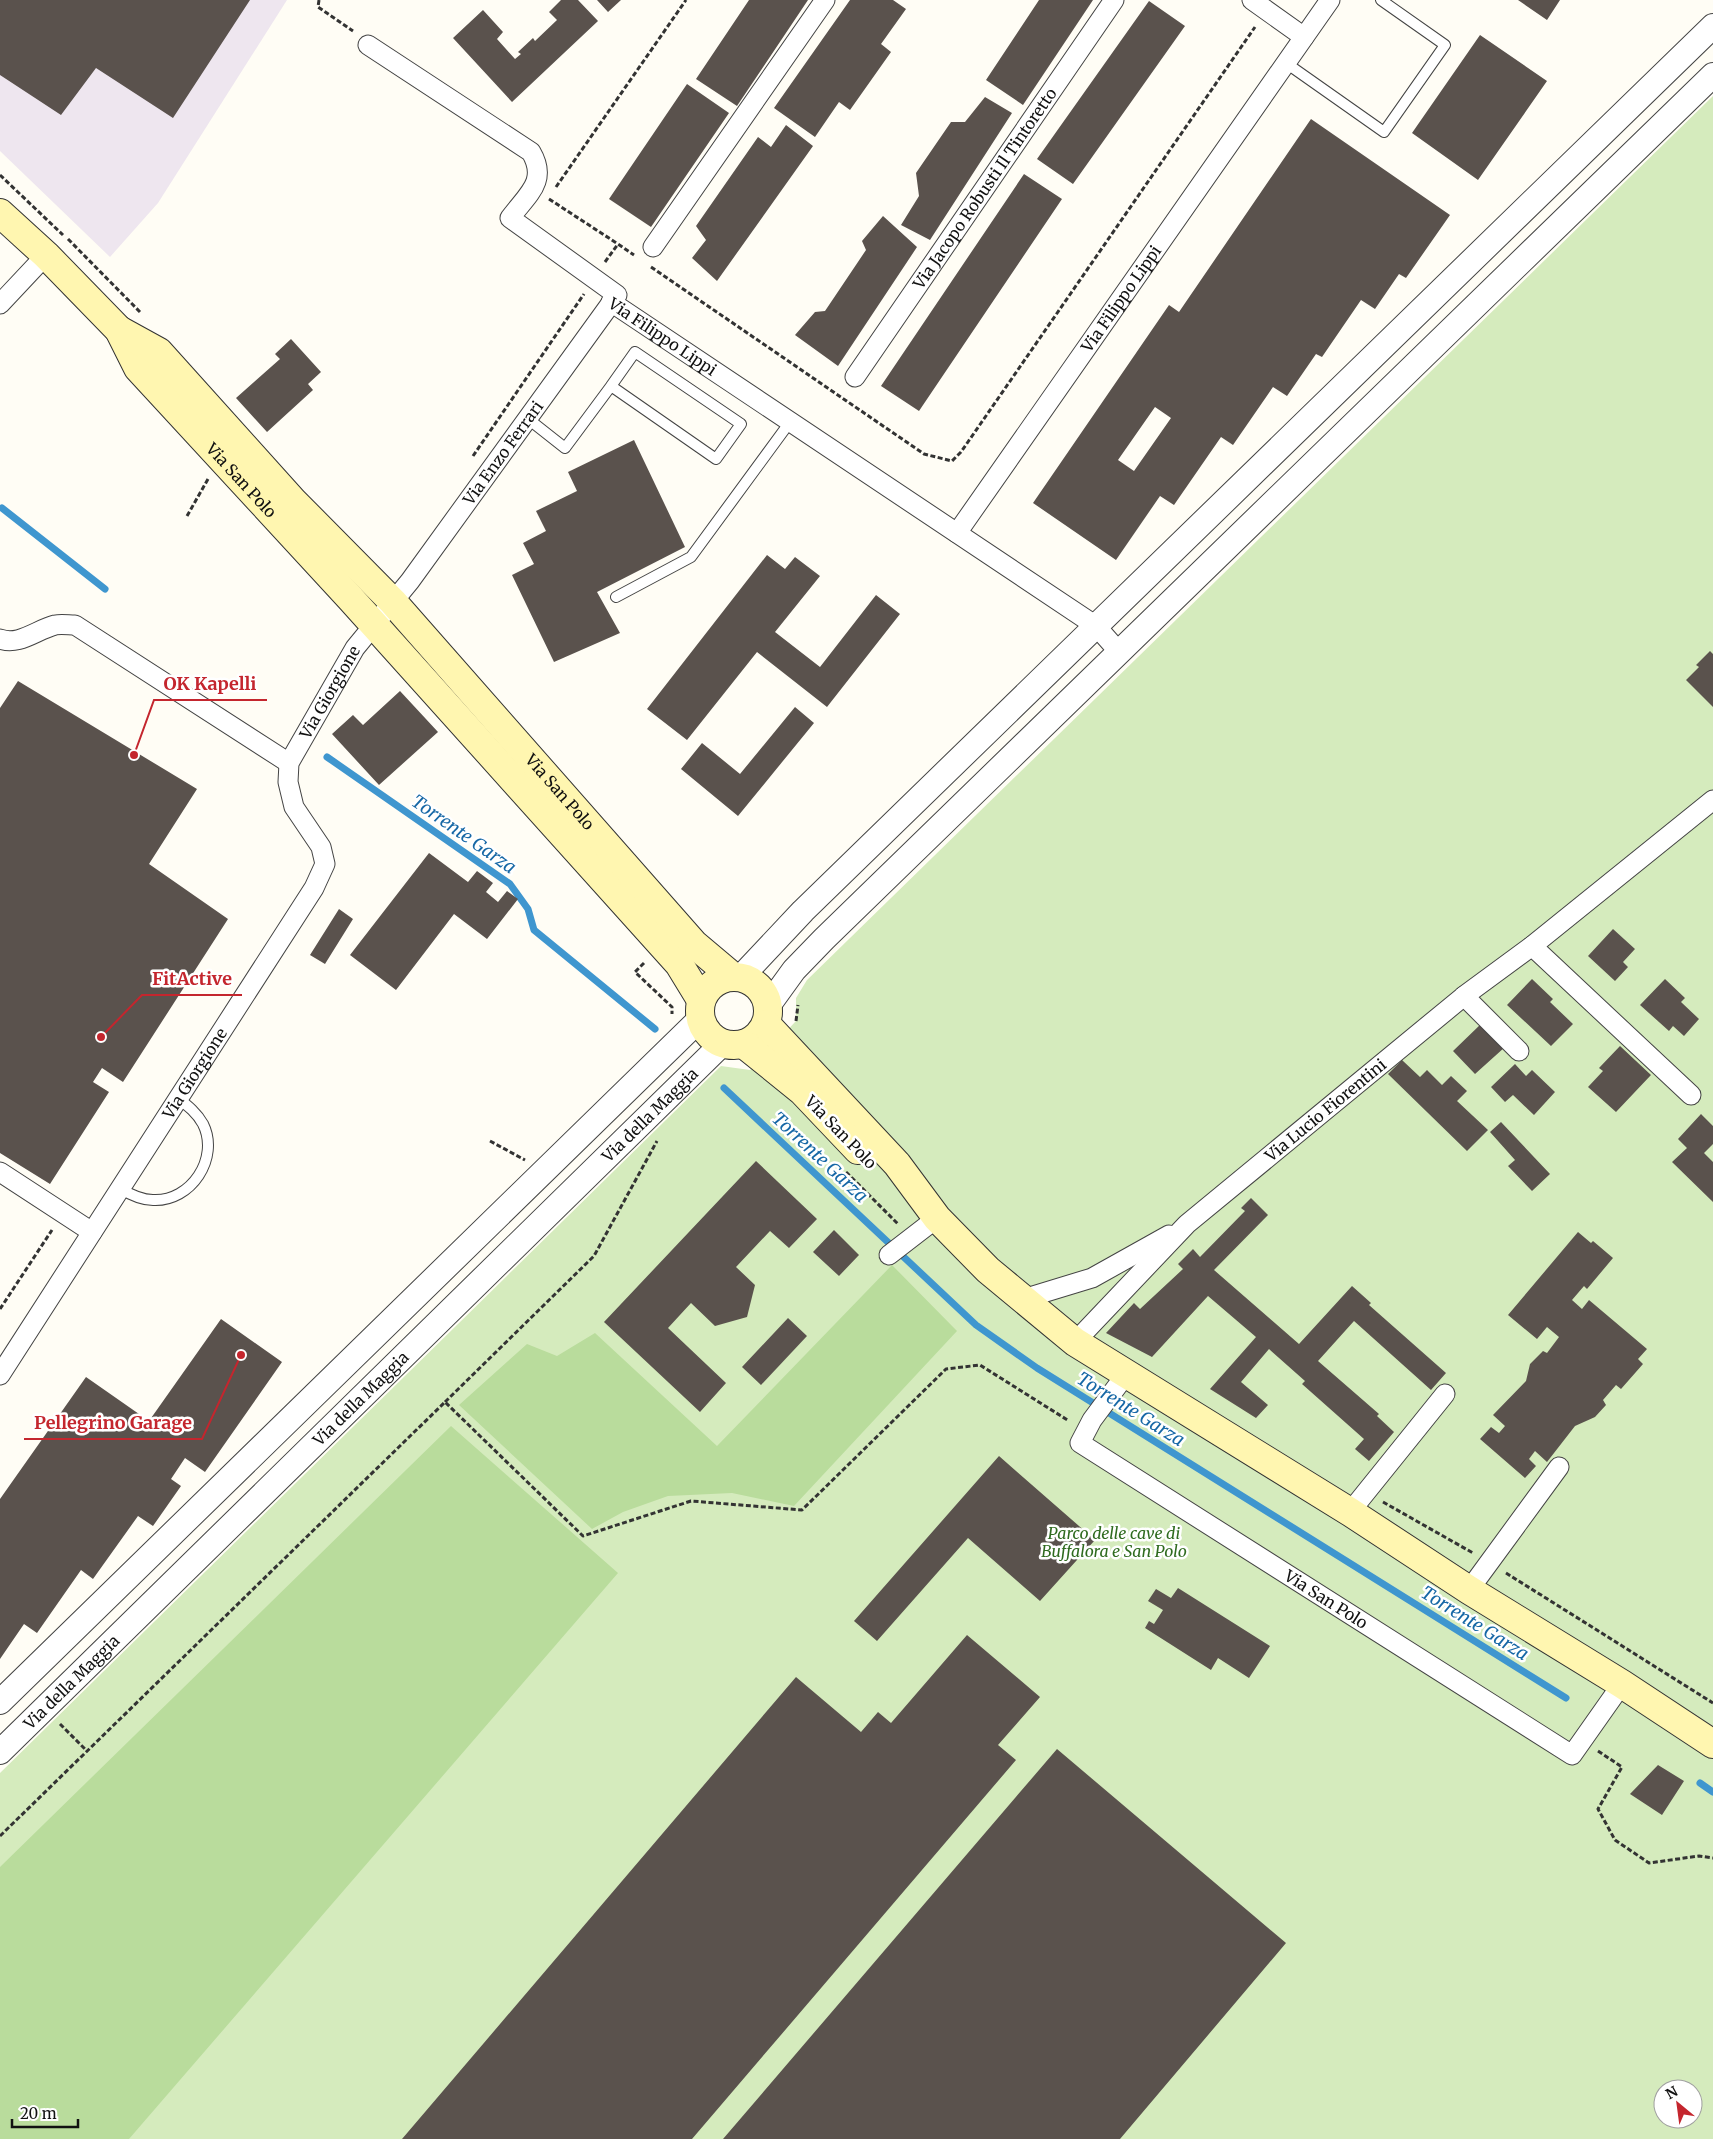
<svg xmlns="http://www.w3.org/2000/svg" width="1713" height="2139" font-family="Merriweather,serif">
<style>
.industrial{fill:#eee6ef}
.green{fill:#d5ebbd;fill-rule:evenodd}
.forest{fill:#b9dc9c}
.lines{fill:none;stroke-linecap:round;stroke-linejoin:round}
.stream{stroke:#3f96cf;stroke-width:7}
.building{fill:#5a524d;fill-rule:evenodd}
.service-casing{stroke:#444;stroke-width:12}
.minor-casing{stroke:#444;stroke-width:21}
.tertiary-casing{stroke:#444;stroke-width:26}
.secondary-casing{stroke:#333;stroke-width:30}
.path{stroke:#333;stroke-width:3;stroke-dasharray:5 2.5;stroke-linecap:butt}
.service{stroke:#fff;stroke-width:10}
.minor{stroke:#fff;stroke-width:19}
.tertiary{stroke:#fff;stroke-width:24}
.secondary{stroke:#fff6b0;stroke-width:28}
.labels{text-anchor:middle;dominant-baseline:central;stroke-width:5;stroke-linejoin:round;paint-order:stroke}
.street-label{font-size:16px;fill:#111;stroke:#fff}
.park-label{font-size:16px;font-style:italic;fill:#2f6b1f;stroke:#fff}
.water-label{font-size:18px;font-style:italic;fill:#1768a6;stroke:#fff}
.leader{fill:none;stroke:#c4262e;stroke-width:2}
.callout-dot{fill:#c4262e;stroke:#fff;stroke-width:2}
.callout-label{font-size:18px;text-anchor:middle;font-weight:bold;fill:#c4262e;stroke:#fff;stroke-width:5;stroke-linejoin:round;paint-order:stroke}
</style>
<rect width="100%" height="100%" fill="#fffdf5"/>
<path class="industrial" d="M0,0H287L158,203L110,257L0,151Z"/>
<path class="green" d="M1713,96V2139H0V1773L721,1066L750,1070L796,1021V998L807,980ZM1663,2089H1693V2119H1663Z"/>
<path class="forest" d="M892,1265L957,1331L794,1506L732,1493L668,1496L623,1512L592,1529L459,1405L527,1344L557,1356L595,1333L717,1446Z
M451,1426L618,1573L129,2139H0V1867Z"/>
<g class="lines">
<path class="stream" d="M2,508L105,589
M327,757L510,884L528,909L534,930L655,1029
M724,1088L976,1325L1037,1368L1566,1698
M1700,1783L1713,1792"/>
</g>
<path class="building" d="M0,0H250L173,118L96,68L61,115L0,75Z
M561,0H578L598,21L512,102L453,38L483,10L503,32L497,39L515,59L521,54L518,52L533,38L535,41L557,20L549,12Z
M597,0H621L608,12Z
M749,0H808L737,106L696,79Z
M850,0H893L906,9L881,44L891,52L850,110L839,102L815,137L774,108Z
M1039,0H1093L1023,105L986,80Z
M1518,0H1560L1547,20Z
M1149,1L1185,26L1073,184L1037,159Z
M1480,35L1547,81L1478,180L1412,133Z
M687,84L729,113L651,227L609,199Z
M985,97L1012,113L930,240L901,225L919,196L916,173L951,122H965Z
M1311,119L1450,215L1406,278L1399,274L1375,309L1361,300L1322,357L1316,354L1287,396L1273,387L1233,445L1221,437L1174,505L1160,496L1116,560L1033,503L1169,305L1179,312ZM1155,407L1171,418L1134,471L1118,460Z
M786,125L813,146L717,281L692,258L706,240L696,226L758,137L771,147Z
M1024,174L1062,199L919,411L881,386Z
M883,216L917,247L838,366L795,335L815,312L825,311L866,250L862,241Z
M291,339L321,372L308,384L313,390L267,432L236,398L280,359L275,354Z
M634,440L685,547L597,592L620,633L554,662L512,575L534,564L523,543L546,531L536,511L577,491L568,472Z
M767,555L785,569L795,557L820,576L775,632L820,667L876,595L900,614L827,707L757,652L687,740L647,709Z
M1710,651L1713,654V707L1686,680L1699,667L1696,665Z
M18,681L197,789L149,864L228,919L123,1082L102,1068L93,1082L109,1092L50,1184L0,1153V708Z
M400,691L438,732L379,785L332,734L353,715L363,725Z
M795,707L814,723L738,816L681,769L702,743L740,774Z
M429,853L468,882L477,871L493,883L486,892L498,902L507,891L518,899L487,939L454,914L396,990L350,955Z
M339,909L353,919L325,964L310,955Z
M1613,929L1635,949L1623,962L1628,967L1615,981L1588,956Z
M1532,979L1553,999L1550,1002L1573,1024L1551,1046L1507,1005Z
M1665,979L1685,998L1681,1002L1699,1019L1684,1036L1673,1026L1669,1031L1640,1005Z
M1482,1023L1505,1047L1475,1074L1453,1051Z
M1620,1046L1651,1075L1616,1112L1588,1087L1603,1071L1599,1068Z
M1402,1060L1420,1077L1427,1070L1442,1085L1451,1076L1467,1091L1457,1101L1488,1130L1467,1151L1388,1074Z
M1515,1064L1526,1076L1532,1070L1555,1092L1534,1115L1513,1095L1505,1102L1491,1087Z
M1701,1114L1713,1126V1144L1704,1153L1713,1162V1202L1672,1162L1687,1148L1678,1139Z
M1501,1122L1550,1174L1532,1191L1508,1166L1515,1160L1490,1132Z
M756,1161L817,1219L789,1248L770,1231L736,1267L755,1285L747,1317L715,1326L691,1303L668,1328L726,1383L700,1412L604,1322Z
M1251,1198L1268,1215L1214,1270L1299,1344L1352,1286L1371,1303L1369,1305L1446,1373L1431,1390L1354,1321L1318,1361L1379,1414L1377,1416L1394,1432L1369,1461L1355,1449L1364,1439L1302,1384L1305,1381L1269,1349L1241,1382L1268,1405L1256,1418L1210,1389L1256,1337L1208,1296L1152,1357L1106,1333L1134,1303L1140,1309L1183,1269L1178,1264L1193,1249L1200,1257L1245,1211L1241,1208Z
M834,1230L859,1255L839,1276L813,1252Z
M1578,1232L1591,1243L1593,1241L1613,1258L1587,1289L1584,1286L1572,1300L1582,1309L1589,1300L1647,1349L1638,1359L1643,1364L1621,1389L1616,1385L1603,1400L1606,1405L1595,1417L1575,1426L1547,1462L1535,1451L1529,1459L1536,1466L1525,1478L1480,1439L1491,1427L1499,1433L1505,1426L1493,1415L1526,1381L1530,1364L1543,1351L1547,1353L1559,1337L1547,1327L1537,1339L1508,1315Z
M788,1318L807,1336L761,1385L742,1367Z
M221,1319L282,1362L205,1472L185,1458L171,1479L181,1486L153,1526L138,1516L93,1579L81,1570L37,1633L24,1624L0,1659V1499L86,1377L149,1421Z
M999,1456L1095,1540L1040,1601L968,1538L877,1641L854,1621Z
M1178,1588L1270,1646L1249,1678L1218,1658L1211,1670L1145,1628L1149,1621L1154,1624L1163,1610L1148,1601L1156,1589L1171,1598Z
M967,1635L1040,1697L998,1745L1016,1760L692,2139H402L796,1677L861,1732L878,1712L891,1723Z
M1057,1749L1286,1943L1120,2139H723Z
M1658,1765L1684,1781L1662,1815L1630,1794Z"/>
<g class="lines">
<g class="service-casing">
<path id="service" d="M1286,63L1384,132L1445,45L1381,0
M527,418L565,448L611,386L716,459L741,424L635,352L611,386
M616,597L691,557L790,422
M121,1189C131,1195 141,1200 153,1200C191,1202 220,1158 203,1124C197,1113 188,1106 179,1099"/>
</g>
<g class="minor-casing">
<g id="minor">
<path d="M1252,0L1304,37"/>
<path d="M653,247L825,0"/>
<path id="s1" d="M611,302L1096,626L1119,652"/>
<path d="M0,304L46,255"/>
<path id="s2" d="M855,377L1114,0"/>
<path id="s3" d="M957,533L1330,0"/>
<path d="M0,639C19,646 36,630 55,625C61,624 69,625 75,625L289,763"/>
<path d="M1532,946L1691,1095"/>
<path d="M1464,996L1519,1051"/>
<path d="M0,1172L92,1232"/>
<path d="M889,1255L937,1218"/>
<path d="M1023,1299L1092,1278L1169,1235"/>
<path id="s4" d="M1075,1342L1187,1224L1464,996L1532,946L1713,800"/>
<path id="s5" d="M1127,1373L1092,1420L1080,1443L1572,1755L1622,1684"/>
<path id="s6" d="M0,1375L314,888L325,864L321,847L294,807L288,782L289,763L355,648L410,581L617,295L510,218C528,194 548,181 531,152L368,45"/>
<path d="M1350,1512L1445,1394"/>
<path d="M1469,1590L1559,1467"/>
</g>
</g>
<g class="tertiary-casing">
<g id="tertiary">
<path d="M741,977L803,911L1713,26"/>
<path d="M768,1006L794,970L824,939L1713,75"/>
<path d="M0,1702L700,1019"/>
<path id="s7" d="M0,1752L722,1044"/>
</g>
</g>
<g class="secondary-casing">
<g id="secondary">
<path id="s8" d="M0,213L46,255L119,330L138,368L351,599L679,964L701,1000"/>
<path id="s9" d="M119,330L159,352L293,501L393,602L694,944L732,976"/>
<circle cx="734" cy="1011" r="34"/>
<path d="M766,1024L897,1164L937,1218L988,1270L1075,1342L1350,1512L1469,1590L1622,1684L1713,1744"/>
<path d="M745,1045L802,1091L858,1150"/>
</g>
</g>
<path class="path" d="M319,0L318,7L353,31
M0,175L63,235
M556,187L686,0
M549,199L618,244
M68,239L141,313
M605,262L618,244L634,255
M651,267L924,454L952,461L961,452L1255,27
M473,456L584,294
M187,516L208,479
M644,963L635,972L672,1007V1014
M796,1021L798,1005
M490,1141L525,1160
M846,1172L898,1224
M0,1309L52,1230
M445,1402L594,1256L657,1141
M1383,1502L1473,1553
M1506,1573L1713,1703
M60,1724L86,1750
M1598,1751L1622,1767L1598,1809L1615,1840L1649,1863L1699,1856L1713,1858
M0,1836L445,1402L583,1536L691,1501L802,1510L946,1369L980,1365L1069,1421"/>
<use href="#service" class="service"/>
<use href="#minor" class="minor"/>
<use href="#tertiary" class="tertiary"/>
<use href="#secondary" class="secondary"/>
</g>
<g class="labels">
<g class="street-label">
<text stroke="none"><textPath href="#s2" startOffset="229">Via Jacopo Robusti Il Tintoretto</textPath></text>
<text stroke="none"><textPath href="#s3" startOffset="286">Via Filippo Lippi</textPath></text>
<text stroke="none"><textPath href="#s1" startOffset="62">Via Filippo Lippi</textPath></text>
<text stroke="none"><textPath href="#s6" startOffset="1094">Via Enzo Ferrari</textPath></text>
<text stroke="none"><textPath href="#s8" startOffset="362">Via San Polo</textPath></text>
<text stroke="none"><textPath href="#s6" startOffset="798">Via Giorgione</textPath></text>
<text stroke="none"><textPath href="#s9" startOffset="641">Via San Polo</textPath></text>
<text stroke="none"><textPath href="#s6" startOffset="359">Via Giorgione</textPath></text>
<text stroke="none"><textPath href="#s4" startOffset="342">Via Lucio Fiorentini</textPath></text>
<text stroke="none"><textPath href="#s7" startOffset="910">Via della Maggia</textPath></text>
<text transform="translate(841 1132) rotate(46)">Via San Polo</text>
<text stroke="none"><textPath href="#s7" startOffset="505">Via della Maggia</textPath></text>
<text stroke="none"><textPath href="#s5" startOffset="376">Via San Polo</textPath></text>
<text stroke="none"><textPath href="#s7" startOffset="100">Via della Maggia</textPath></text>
</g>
<g class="park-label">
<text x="1114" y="1533">Parco delle cave di<tspan x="1114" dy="18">Buffalora e San Polo</tspan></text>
</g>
<g class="water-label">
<text transform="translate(464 834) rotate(35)">Torrente Garza</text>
<text transform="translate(820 1157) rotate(43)">Torrente Garza</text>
<text transform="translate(1131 1409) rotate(32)">Torrente Garza</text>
<text transform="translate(1475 1623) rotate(32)">Torrente Garza</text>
</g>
</g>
<path class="leader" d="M134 755L154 700H267M101 1037L142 995H242M241 1355L202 1439H24"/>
<g class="callout-dot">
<circle cx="134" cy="755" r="5"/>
<circle cx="101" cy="1037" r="5"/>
<circle cx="241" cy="1355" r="5"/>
</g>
<g class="callout-label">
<text x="210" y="690">OK Kapelli</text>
<text x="192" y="985">FitActive</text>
<text x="113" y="1429">Pellegrino Garage</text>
</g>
<g transform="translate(1678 2104) rotate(331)"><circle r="24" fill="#ffffff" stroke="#a0a0a0"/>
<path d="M0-4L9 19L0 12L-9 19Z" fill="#c4262e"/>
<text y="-8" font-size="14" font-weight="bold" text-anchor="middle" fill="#111111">N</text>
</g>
<path d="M12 2119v8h66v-8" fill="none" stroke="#111111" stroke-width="2.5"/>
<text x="20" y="2119" font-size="15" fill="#111111" stroke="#ffffff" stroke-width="4" paint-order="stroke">20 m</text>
</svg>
